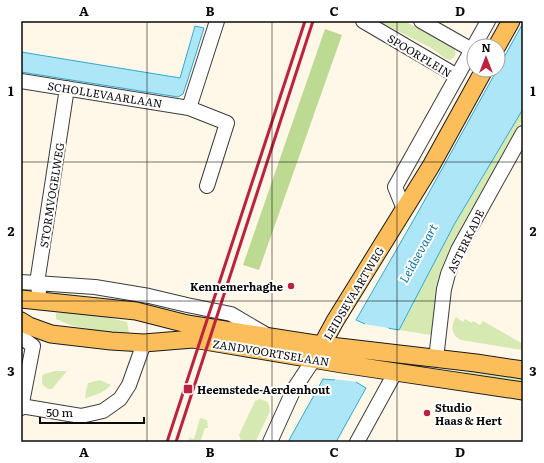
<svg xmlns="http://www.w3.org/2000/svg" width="544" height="463" font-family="Literata,serif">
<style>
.green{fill:#d6e9b2}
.forest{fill:#bcda91}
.water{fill:#ace6f7;stroke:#31a7d0}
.pier{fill:#fff7e8}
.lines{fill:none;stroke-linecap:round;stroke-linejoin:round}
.minor-casing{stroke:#3d3d3d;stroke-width:16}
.major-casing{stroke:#1b1b1b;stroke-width:19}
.minor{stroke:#fff;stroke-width:14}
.major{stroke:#fcbe5b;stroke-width:17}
.rail{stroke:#bc213e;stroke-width:3}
.grid{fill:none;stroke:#0a0a0a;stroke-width:1;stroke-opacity:0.55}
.poi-dot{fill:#bc213e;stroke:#fff;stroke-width:1.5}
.labels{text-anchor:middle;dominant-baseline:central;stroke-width:4;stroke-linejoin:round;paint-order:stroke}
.street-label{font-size:11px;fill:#0a0a0a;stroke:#fff}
.poi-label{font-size:11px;font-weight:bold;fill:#0a0a0a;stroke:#fff;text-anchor:start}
.water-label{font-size:12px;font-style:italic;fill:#13749d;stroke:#fff}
.neatline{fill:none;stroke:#0a0a0a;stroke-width:1.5}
.grid-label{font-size:13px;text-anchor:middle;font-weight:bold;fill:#0a0a0a}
</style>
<rect width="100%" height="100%" fill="#fff7e8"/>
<path class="green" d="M377,21H404L452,46L455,50V56L450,60L446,59L430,47Z
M523,104V119L446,257L440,275L431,335L399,330L455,223Z
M83,312L127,322L129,333L123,335L73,326L56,319V313Z
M456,317L463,322L465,319L472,323L473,321L480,325L483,321L523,344L522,350L461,340C451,335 450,326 456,317Z
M482,369L523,375V387L463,377V373Z
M55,371H67L52,389H48L42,384V376L44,374Z
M100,380L111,385C104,392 95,396 85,398L86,391L88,383Z
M260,399L268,402L270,411L256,441L252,442L241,441L239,435L255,401Z
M200,418L207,420L208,428H205L200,442H188L189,438L194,439Z"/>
<path class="forest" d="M325,29L342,35L259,270L243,265Z"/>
<path class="water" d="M523,23V109L455,223L399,330L387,328L356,382L366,388L336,442H288L323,379L334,380L365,324L356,320L417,214Z
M195,26L204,28L188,79L183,94L178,97L21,72V52L180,78Z"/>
<path class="pier" d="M364,324L389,328L358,382L333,379Z"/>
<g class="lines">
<g class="minor-casing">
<path id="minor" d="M363,21L457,76
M421,21L472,50
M21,81L189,108L227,123L207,186
M189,108L217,21
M404,209L395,187L488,21
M21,282L95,287L149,296L187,305L231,314L265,334
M39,291L37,283L67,88
M21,337L33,346L21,408
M436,359L444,289L448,274L458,250L523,133
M21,406L81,416L103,411L120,399L129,385L144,343
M270,442L294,389L314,359
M357,442L396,371"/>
</g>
<g class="major-casing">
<path id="major" d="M497,46L511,21
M21,299L136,311L187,324L322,345L476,363L523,370
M21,321L29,326L51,334L111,341L144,343L193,339L342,364L523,391
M317,354L335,321L431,166L484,70"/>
</g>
<use href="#minor" class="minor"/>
<use href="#major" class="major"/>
<path class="rail" d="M167,442L305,21
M176,442L313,21"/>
</g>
<path class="grid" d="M147,21V442M272,21V442M397,21V442M21,162H523M21,301H523"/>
<g class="poi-dot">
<circle cx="291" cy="286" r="4"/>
<rect x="183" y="384" width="10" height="10" rx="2"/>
<circle cx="427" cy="413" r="4"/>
</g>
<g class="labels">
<g class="street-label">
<text transform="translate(420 55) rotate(31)">SPOORPLEIN</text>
<text transform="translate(105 94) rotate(9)">SCHOLLEVAARLAAN</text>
<text transform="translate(51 195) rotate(-81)">STORMVOGELWEG</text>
<text transform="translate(465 241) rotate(-64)">ASTERKADE</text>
<text transform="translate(353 293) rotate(-59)">LEIDSEVAARTWEG</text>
<text transform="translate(271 352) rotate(9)">ZANDVOORTSELAAN</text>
</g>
<g class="poi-label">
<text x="283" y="286" text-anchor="end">Kennemerhaghe</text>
<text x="197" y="389">Heemstede-Aerdenhout</text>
<text x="435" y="407">Studio<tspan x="435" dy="13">Haas &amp; Hert</tspan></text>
</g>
<g class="water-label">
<text transform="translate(418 253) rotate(-61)">Leidsevaart</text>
</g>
</g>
<rect width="544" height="463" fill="none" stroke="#ffffff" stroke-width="44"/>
<g transform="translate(486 58)"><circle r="19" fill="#ffffff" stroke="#9d9d9d"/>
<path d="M0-3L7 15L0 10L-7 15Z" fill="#bc213e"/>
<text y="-6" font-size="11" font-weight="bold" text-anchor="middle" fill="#0a0a0a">N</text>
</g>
<path d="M40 417v6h104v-6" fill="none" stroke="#0a0a0a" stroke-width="2"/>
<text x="46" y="417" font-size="12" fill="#0a0a0a" stroke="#ffffff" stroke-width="3" paint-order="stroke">50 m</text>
<rect x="22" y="22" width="500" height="419" class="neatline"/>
<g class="grid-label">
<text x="84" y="16">A</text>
<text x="210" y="16">B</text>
<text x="334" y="16">C</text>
<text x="460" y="16">D</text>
<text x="11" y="96">1</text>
<text x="533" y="96">1</text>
<text x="11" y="236">2</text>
<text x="533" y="236">2</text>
<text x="11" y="376">3</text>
<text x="533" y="376">3</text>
<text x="84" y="457">A</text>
<text x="210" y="457">B</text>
<text x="334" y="457">C</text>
<text x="460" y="457">D</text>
</g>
</svg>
